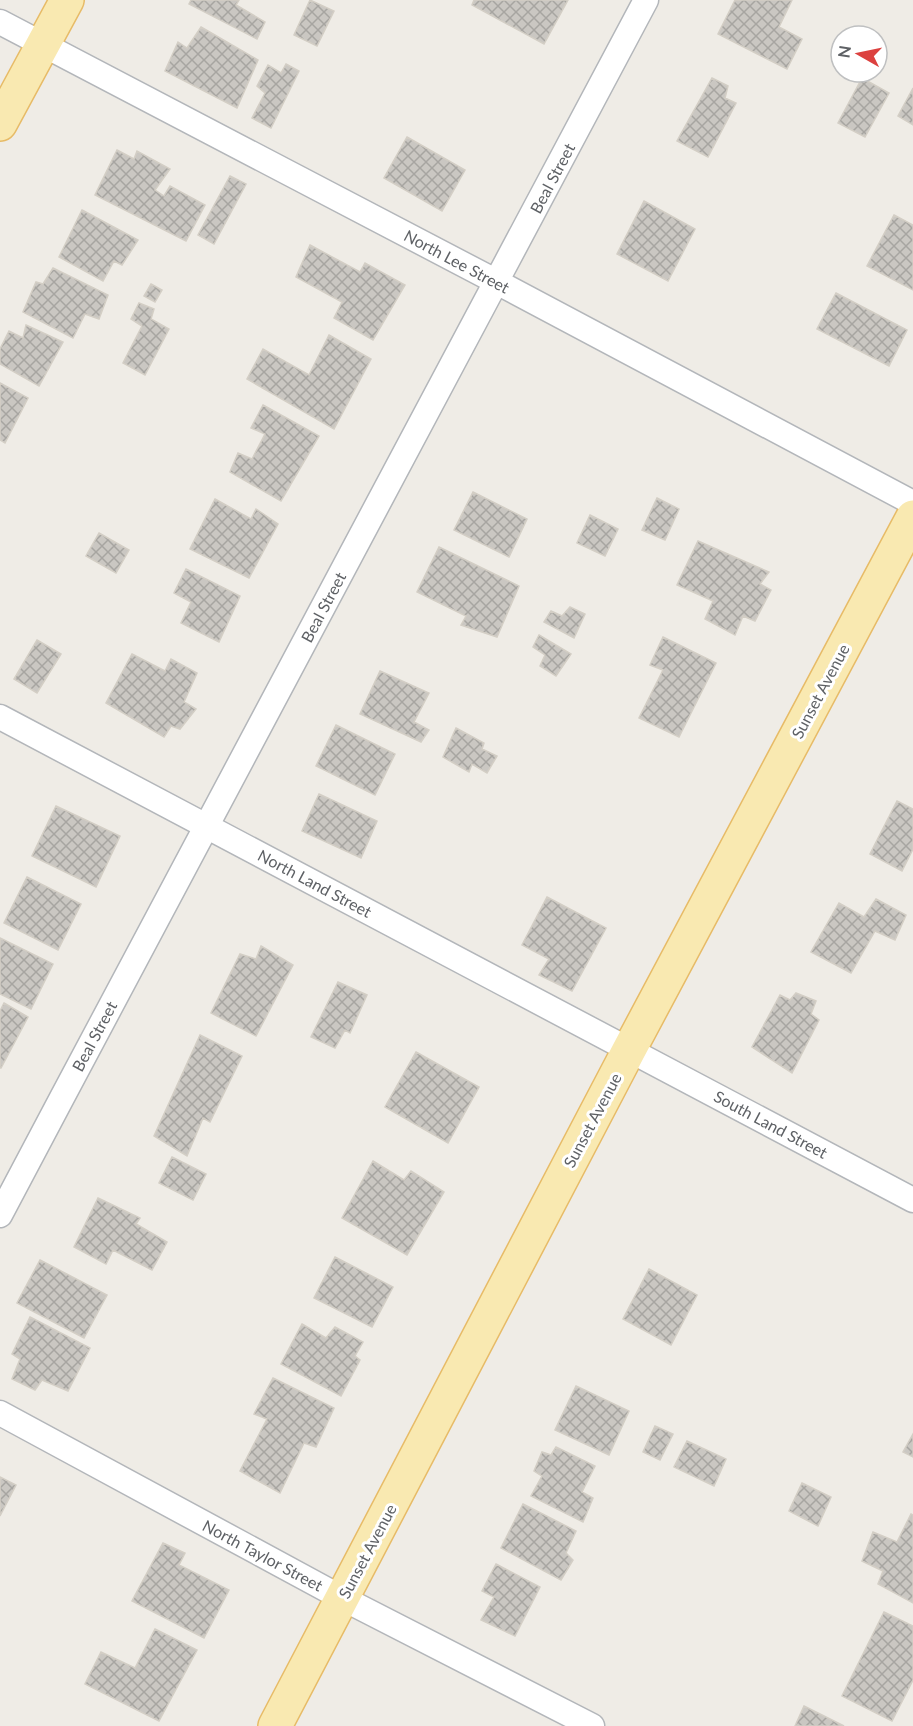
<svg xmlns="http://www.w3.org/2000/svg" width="913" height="1726" font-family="Lato,sans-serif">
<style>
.building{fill:url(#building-cross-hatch);stroke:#d3cec5;stroke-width:1.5}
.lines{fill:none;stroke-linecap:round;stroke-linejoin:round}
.minor-casing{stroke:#b3b6ba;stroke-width:27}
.primary-casing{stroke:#e7bb67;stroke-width:36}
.minor{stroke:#fff;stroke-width:24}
.primary{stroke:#f9e9b1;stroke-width:33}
.labels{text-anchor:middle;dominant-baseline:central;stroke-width:6;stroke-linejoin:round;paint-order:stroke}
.street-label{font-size:16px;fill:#5e6165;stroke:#fff}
</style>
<defs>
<pattern id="building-cross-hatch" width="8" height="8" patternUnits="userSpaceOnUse" patternTransform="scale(1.5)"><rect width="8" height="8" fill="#cac7c2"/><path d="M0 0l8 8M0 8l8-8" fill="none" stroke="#a7a5a1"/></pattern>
</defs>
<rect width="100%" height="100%" fill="#efece6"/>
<path class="building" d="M191,0H239L236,5L265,22L257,39L189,4Z
M310,0L334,11L317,46L294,35Z
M474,0H568L544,44L472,5Z
M735,0H792L779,27L802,39L787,69L718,34Z
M201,27L258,60L237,108L165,71L178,42L187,48Z
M286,64L299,71L271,128L252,118L265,93L257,86L268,65L281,73Z
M712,78L728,86L725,98L736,103L708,157L677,141Z
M862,78L889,93L865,137L838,123Z
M913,88V125L898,116Z
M407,137L465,170L442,211L384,178Z
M117,150L134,159L137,151L170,169L155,190L164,196L170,186L205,205L186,241L95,195Z
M230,176L246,184L214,244L198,235Z
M644,201L695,229L668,281L617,254Z
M82,210L138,240L122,265L114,261L103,281L59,257Z
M894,215L913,225V290L867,266Z
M310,245L360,272L365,263L405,285L373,340L334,318L342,302L296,277Z
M53,268L108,295L99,319L85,314L73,338L23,312L36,282L43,284Z
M151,284L162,290L155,302L144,296Z
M836,293L907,330L889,366L817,329Z
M139,303L154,309L151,319L169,329L145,375L123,363L142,326L131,319Z
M26,325L63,342L39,386L0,364V349L9,331L23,338Z
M329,335L371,359L334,429L247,379L263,349L309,375Z
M0,383L28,398L5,443L0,440Z
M263,405L319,436L281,501L230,472L238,453L252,459L265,434L251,428Z
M473,492L527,519L509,557L454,530Z
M657,498L679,509L665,540L642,530Z
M215,499L251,519L256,509L278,524L249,578L190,549Z
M590,515L618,529L605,556L577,543Z
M99,533L129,550L116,573L86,556Z
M698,541L769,572L760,584L771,590L755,621L743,616L735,635L705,619L713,601L677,585Z
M439,547L519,586L497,637L461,625L466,616L417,592Z
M186,569L240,596L219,642L181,623L191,602L174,593Z
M570,607L585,614L574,638L544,622L551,611L562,616Z
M539,635L571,654L556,676L540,666L545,655L533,647Z
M663,637L716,663L679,737L639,718L663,670L650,665Z
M37,640L61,654L37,693L14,679Z
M132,654L165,671L171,659L197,673L184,702L196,709L180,729L171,726L164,737L106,703Z
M380,671L429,693L414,722L429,730L421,742L360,714Z
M336,725L395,754L375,795L316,766Z
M456,728L484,743L482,749L497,756L487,773L472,764L469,772L443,757Z
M319,794L377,821L361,858L302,831Z
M897,801L913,809V849L902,871L870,854Z
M56,806L120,836L96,887L32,856Z
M27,877L81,904L58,950L4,923Z
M547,897L606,928L572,991L539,975L549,959L522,945Z
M876,899L906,915L895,940L875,931L851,973L811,952L839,903L864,917Z
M0,938L53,964L31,1009L0,994Z
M261,946L293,965L256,1036L211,1013L240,954L256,959Z
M338,982L367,995L350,1033L345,1030L335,1048L311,1037Z
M796,993L816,1001L811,1014L819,1020L792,1073L752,1047L780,995L790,1000Z
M4,1003L28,1017L1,1068H0V1011Z
M200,1035L242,1056L210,1122L203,1118L187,1156L154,1136Z
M416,1052L479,1087L448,1143L385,1107Z
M172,1157L206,1174L193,1200L159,1183Z
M373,1161L404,1180L411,1171L444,1192L407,1255L342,1218Z
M98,1198L140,1218L136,1224L167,1242L152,1270L113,1250L106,1264L74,1247Z
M335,1257L393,1287L372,1327L314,1298Z
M40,1260L107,1295L84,1338L17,1303Z
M649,1269L697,1295L671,1345L623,1319Z
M30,1317L90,1348L68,1391L42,1380L35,1390L12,1379L20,1359L12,1354Z
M302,1324L326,1338L335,1327L363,1342L355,1356L360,1360L341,1396L281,1364Z
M273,1378L334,1408L316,1447L304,1443L280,1493L240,1471L267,1419L254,1414Z
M576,1386L629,1411L609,1455L555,1430Z
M655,1426L673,1434L660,1460L643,1452Z
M913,1434V1457L903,1452Z
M687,1441L726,1459L714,1486L674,1467Z
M556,1447L595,1466L582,1492L593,1498L583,1522L531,1496L542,1476L534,1471L542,1452L551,1455Z
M0,1477L16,1485L0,1516Z
M802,1483L831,1497L818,1526L789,1511Z
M523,1504L576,1531L566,1553L573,1560L561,1580L501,1548Z
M911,1514L913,1515V1603L878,1584L883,1571L862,1561L873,1532L897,1542Z
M163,1543L185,1553L179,1565L229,1590L204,1638L132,1601Z
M496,1564L540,1587L515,1636L481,1620L494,1597L482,1591Z
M884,1612L913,1626V1680L892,1721L842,1696Z
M155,1629L197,1650L159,1721L85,1684L101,1652L135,1668Z
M804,1706L844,1726H795Z"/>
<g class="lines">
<g class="minor-casing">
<path id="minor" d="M0,22L497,282L913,503
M0,717L913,1200
M0,1215C214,809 432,405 646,0
M0,1413L342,1598L592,1726"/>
</g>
<g class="primary-casing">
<path id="primary" d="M0,124L67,0
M275,1726L629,1050L913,517"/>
</g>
<use href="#minor" class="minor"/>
<use href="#primary" class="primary"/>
</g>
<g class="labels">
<g class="street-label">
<text transform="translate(552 178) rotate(-62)">Beal Street</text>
<text transform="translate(457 261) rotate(28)">North Lee Street</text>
<text transform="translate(323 607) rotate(-62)">Beal Street</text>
<text transform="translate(820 691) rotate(-62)">Sunset Avenue</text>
<text transform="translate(315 883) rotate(28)">North Land Street</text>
<text transform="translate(94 1036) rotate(-62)">Beal Street</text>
<text transform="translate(592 1120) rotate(-62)">Sunset Avenue</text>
<text transform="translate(771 1124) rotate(28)">South Land Street</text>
<text transform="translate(367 1551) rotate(-62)">Sunset Avenue</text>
<text transform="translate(263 1555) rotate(28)">North Taylor Street</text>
</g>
</g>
<g transform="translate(859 54) rotate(279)"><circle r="28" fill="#ffffff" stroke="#bfc0c1" stroke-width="1.5"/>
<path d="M0-4.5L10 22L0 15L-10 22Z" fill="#dc413f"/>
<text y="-9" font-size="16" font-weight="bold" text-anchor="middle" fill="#5e6165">N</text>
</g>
</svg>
